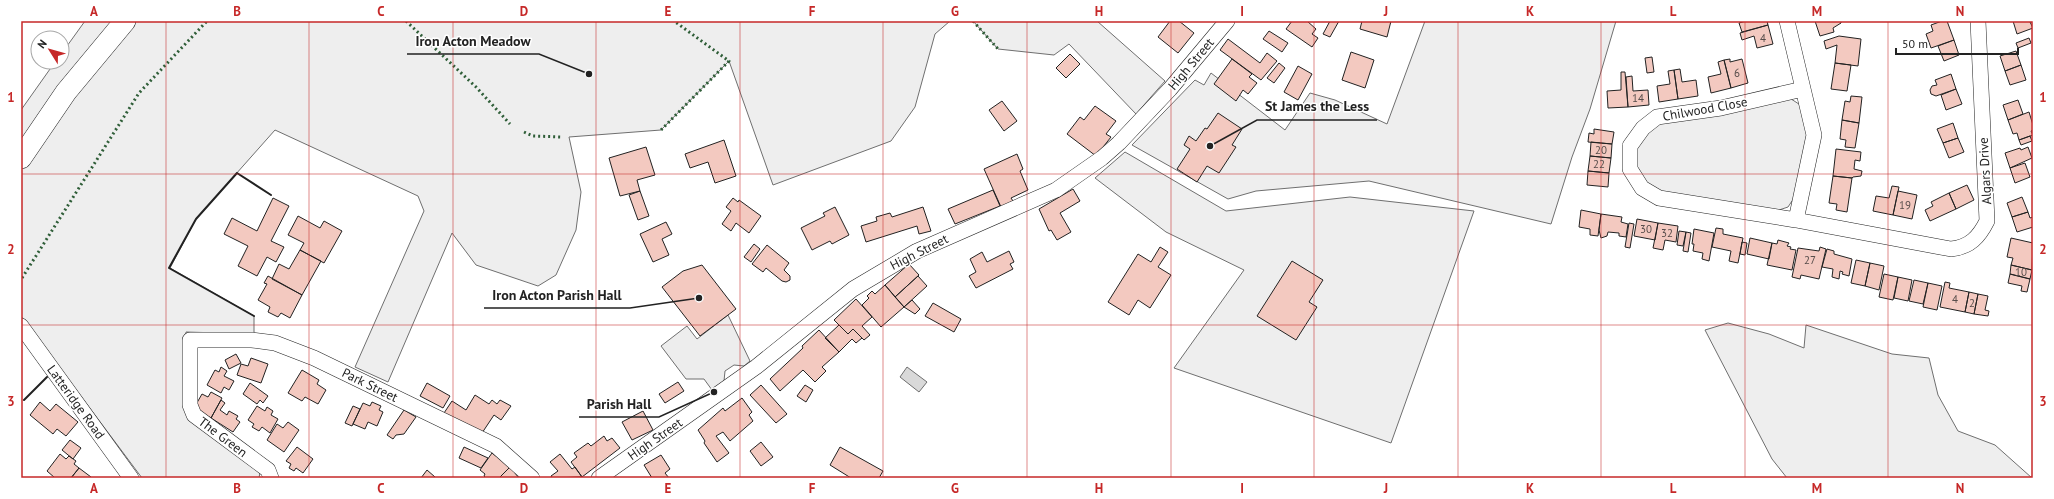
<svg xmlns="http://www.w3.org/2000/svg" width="2054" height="499" font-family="'PT Sans',sans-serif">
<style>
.green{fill:#eee;stroke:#6f6f6f}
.parking{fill:#ededed;stroke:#6f6f6f}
.water{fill:#d9d9d9;stroke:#6f6f6f}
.building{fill:#f3c9c0;stroke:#222}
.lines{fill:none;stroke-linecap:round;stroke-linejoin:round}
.street-casing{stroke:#222;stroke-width:16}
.secondary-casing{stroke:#222;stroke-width:22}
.street{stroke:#fff;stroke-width:15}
.secondary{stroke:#fff;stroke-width:21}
.hedge{stroke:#2f5e38;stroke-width:3;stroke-dasharray:2 3;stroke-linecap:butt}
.wall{stroke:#222;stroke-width:2}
.grid{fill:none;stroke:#c62828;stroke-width:1;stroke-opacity:0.55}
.labels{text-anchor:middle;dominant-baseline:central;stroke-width:3;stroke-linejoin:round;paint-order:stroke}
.number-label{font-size:11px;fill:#564c4a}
.street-label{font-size:13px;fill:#222;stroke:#fff}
.leader{fill:none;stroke:#222;stroke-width:1.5}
.callout-dot{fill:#222;stroke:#fff;stroke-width:1.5}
.callout-label{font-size:14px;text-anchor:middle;font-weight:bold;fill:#222;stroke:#fff;stroke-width:3;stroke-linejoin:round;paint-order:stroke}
.neatline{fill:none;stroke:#c62828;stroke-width:1.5}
.grid-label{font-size:13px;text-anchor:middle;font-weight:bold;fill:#c62828}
</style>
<rect width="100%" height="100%" fill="#fff"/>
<path class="green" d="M85,21H950L935,34L915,107L891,141L773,185L729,61L661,130L569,137L581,192L576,230L556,275L538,286L476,265L452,233L388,382L355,367L424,211L418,196L275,130L196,219L170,268L254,316V334L186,332L183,407L260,472L259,478H142L21,316V110L55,62H62V53Z
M973,21H1097L1165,81L1136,114L1069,44L1054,55L998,49Z
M1425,21H1616L1590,109L1572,157L1551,224L1369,181L1256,191L1228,199L1132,145L1195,80L1204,85L1211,73L1285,130L1310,93L1335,100L1387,124Z
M1788,97L1802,106L1807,135L1794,198L1788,207L1776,211L1659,193L1640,179L1633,158L1640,141L1649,129L1668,120Z
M1125,152L1226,211L1350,197L1474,211L1391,443L1174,368L1244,270L1166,232L1095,178Z
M1728,323L1769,334L1804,348L1806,325L1892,354L1929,358L1938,395L1958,431L1995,445L2032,478H1787L1772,459L1705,330Z"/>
<path class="parking" d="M728,315L750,361L744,366L734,365L725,371L724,381L712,390L704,379H686L661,346L687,326L697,339Z"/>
<path class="water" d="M907,367L927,382L919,392L900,377Z"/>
<path class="building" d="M1170,21H1179L1194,33L1178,53L1158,37Z
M1292,21H1307L1316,29L1312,34L1318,38L1312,47L1286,29Z
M1330,21H1339L1330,37L1323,34Z
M1362,21H1391L1387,37L1360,29Z
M1746,21H1767L1768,25L1742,32L1739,23Z
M1815,21H1841V23L1833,28L1834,32L1820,36Z
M1942,21H1947L1954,40L1931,48L1926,34L1933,31L1931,25Z
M2013,21H2032L2030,22L2033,28L2017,34Z
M1768,25L1773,44L1757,48L1754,36L1742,40L1740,33Z
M1269,31L1288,43L1282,52L1263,39Z
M1839,36L1861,39L1858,66L1835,63L1837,45L1826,49L1824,41Z
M2029,38L2031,43L2018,48L2016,43Z
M1228,39L1260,63L1267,53L1277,61L1261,80L1220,50Z
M1954,40L1959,55L1944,61L1938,46Z
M2016,51L2021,65L2005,71L2000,56Z
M1351,52L1374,60L1365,88L1342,80Z
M1070,54L1080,64L1066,78L1056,68Z
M1652,57L1654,72L1647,73L1645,58Z
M1232,59L1252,74L1249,77L1257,83L1248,94L1243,90L1236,101L1214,84Z
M1730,59V62L1742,59L1748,83L1731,88L1724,60Z
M1724,60L1731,88L1711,93L1708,77L1721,74L1718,62Z
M1279,63L1285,68L1274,83L1267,78Z
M1835,63L1851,65L1847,91L1831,89Z
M2021,65L2026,80L2010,85L2005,71Z
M1298,66L1312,74L1298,100L1284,92Z
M1680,69L1682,82L1696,80L1698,96L1678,99L1674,70Z
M1674,70L1678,99L1659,102L1657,86L1670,84L1668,71Z
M1621,72H1625L1628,107L1608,108L1607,91L1621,90Z
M1951,74L1956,89L1936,96L1931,94L1930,90L1932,86L1937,85L1935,80Z
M1632,76L1633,91L1648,90L1649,105L1628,107L1626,77Z
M1956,89L1962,104L1946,110L1941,95Z
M1851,96L1862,97L1859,123L1842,120L1845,101L1850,102Z
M2018,100L2023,114L2008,120L2003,105Z
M1002,101L1017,121L1004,131L989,110Z
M1095,106L1116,121L1106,134L1111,137L1096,156L1067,134L1080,117L1084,120Z
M2029,112L2033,125V130L2031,131L2033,135L2019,140L2017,133L2013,134L2008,120Z
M1218,113L1242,129L1232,145L1236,147L1219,173L1207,166L1197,182L1177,169L1190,149L1184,145L1189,136L1196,141L1205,128L1207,129Z
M1842,120L1859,123L1855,148L1845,147L1846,140L1840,139Z
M1953,123L1958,138L1943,143L1937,129Z
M1594,129L1614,132L1612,144L1588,142L1589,133L1594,134Z
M2030,136L2032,141L2021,145L2019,140Z
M1958,138L1964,152L1949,158L1943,143Z
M724,140L736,176L715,183L708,162L690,168L685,154Z
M1591,142L1612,144L1611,158L1590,156Z
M646,147L655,175L637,180L640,191L620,196L609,158Z
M2028,147L2032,158L2010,168L2005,153L2020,148L2021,150Z
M1836,149L1861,152L1860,161L1855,160L1854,169L1862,171L1861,176L1853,177L1852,178L1833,176Z
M1017,154L1023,169L1020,171L1028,190L1011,198L1013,201L1001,207L984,169Z
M1590,156L1611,158L1609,173L1588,171Z
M2025,163L2030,177L2015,183L2010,168Z
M1588,171L1609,173L1608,187L1587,185Z
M1833,176L1852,178L1847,212L1836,210L1837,204L1829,203Z
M1967,185L1974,200L1956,209L1949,193Z
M1892,186L1899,187L1893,215L1873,211L1876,196L1889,198Z
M1073,189L1080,201L1060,213L1071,232L1057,240L1051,230L1049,231L1039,209Z
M993,190L1000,206L955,224L948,209Z
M640,191L649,216L638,220L629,195Z
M1898,191L1917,195L1912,219L1893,215Z
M1949,193L1956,209L1930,221L1925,210L1933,206L1931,202Z
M2022,197L2028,212L2012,217L2007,203Z
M273,198L289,206L271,241L284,247L276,262L267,257L257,276L238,266L248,246L224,234L232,218L257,231Z
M733,198L738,202L739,200L761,216L749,233L736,223L731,231L722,224L731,211L726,207Z
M835,207L849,235L832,244L830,241L812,250L801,228L825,216L823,213Z
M923,207L931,231L919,234L917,226L866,242L861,226L877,221L876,217L890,213L892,217Z
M1581,210L1601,214L1598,236L1590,235V229L1579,227Z
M2028,212L2030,218L2033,217V227L2017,232L2012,217Z
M1601,214L1622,217L1621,222L1628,224L1626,237L1619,236V233L1608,232L1607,236L1601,238L1599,230Z
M298,216L320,228L324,221L342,231L324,263L300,250L304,243L288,235Z
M1637,219L1658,223L1655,240L1634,236Z
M666,222L672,234L662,239L669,255L653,262L640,234Z
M1629,223L1634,224L1630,248L1625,247Z
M1658,223L1678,226L1676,242L1665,240L1663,250L1653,248Z
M1716,228L1723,229V234L1743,238L1738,263L1729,261L1731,251L1712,247Z
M1694,229L1714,233L1709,261L1702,259L1703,253L1693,251L1694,244H1692Z
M1679,231L1686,232L1683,246L1677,245Z
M1686,232L1691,233L1688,252L1683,251Z
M1750,238L1772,243L1769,259L1747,254Z
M2011,238L2033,243L2032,270L2011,265L2013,258L2007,257Z
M1778,240L1789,243L1787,246L1791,247L1790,249L1796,250L1792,270L1767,265L1772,243L1777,244Z
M1742,242L1747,243L1745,255L1740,254Z
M754,244L760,249L751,262L744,257Z
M767,245L789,263L784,270L790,276V280L786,282L782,281L766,268L763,272L752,264Z
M1160,247L1168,252L1158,267L1171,275L1150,308L1138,300L1129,315L1108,302L1138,254L1151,262Z
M1820,247L1826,249L1819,279L1801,275L1800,279L1792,277L1798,248L1819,251Z
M1827,249L1834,251V254L1852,259L1849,276L1842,274L1843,272L1840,271L1839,279L1832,277L1833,269L1822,267Z
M300,250L321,261L302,295L272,279L279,264L289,269Z
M1009,251L1014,262L1010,264L1013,269L976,288L969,276L976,272L970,259L982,252L987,262Z
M1856,260L1870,263L1865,286L1851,283Z
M1292,261L1323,280L1309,302L1317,307L1296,340L1257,316Z
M1870,263L1884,266L1879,290L1865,286Z
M909,264L919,275L895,297L885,285Z
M702,265L736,309L700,336L662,287L683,271Z
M2011,265L2032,270L2030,279L2010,274Z
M1884,274L1898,277L1893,300L1879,297Z
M2010,274L2030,279L2027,292L2021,291L2022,286L2008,283Z
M268,276L302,295L290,318L281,313L278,317L268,312L270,307L258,300L267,284L264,283Z
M918,276L927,286L904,307L895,297Z
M1898,277L1912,280L1908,301L1894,298Z
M1914,280L1928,283L1923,304L1909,301Z
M1945,282L1950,283L1949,288L1969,292L1965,312L1940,307Z
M1928,283L1942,286L1937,310L1923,307Z
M885,285L904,307L881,327L862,305L869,298L867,296L872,291L875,294Z
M1969,292L1978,294L1974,314L1965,312Z
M1978,294L1988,296L1985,310L1989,311L1988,316L1974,314Z
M856,299L872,317L862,326L870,335L864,340L853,329L848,334L834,320Z
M912,300L920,309L915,314L904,307Z
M933,303L961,319L954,332L925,316Z
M839,325L848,334L853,329L862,338L856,343L852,339L839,352L825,338Z
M819,330L839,352L822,367L826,371L815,382L803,370L780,391L770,379L803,348L802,346Z
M236,354L241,363L229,369L225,360Z
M251,358L268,364L261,383L237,375L241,364L248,366Z
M221,367L227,371L224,376L234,381L229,390L224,387L221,393L207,385L215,370L219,372Z
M302,370L319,380L317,384L326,390L318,404L305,397L302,401L288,393Z
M678,382L684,391L665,403L659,394Z
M250,383L268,396L263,403L260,400L257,404L243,394Z
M427,383L450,396L443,408L420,396Z
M761,385L787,414L776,423L750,395Z
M805,385L813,390L806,402L797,396Z
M211,392L222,398L211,418L194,408L202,394L208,397Z
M475,395L489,404L492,400L497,404L500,400L511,406L501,420L494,415L480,436L442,416L452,401L466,410Z
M742,398L752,412L749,415L753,421L730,441L723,432L716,436L729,453L717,462L704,443L705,441L698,430L723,408L725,411Z
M221,400L225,403L220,410L227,415L229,411L238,416L236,419L240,422L233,432L211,418Z
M40,402L50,411L56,404L78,422L66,436L57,429L53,434L30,415Z
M372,402L381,406L379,410L383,412L377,426L368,422L365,429L353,424L363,403L370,406Z
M257,406L265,411L267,407L273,411L271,415L278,419L270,433L262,427L259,431L252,427L254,424L248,420Z
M353,406L360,409L352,426L345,423Z
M404,410L416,417L404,434L396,435L393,439L387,435Z
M643,411L653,430L632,440L622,422Z
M288,422L299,430L284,452L267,440L277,424L283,428Z
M604,436L607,441L612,438L620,448L582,477L571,462L577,457L574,453L588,443L591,446Z
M70,440L81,448L73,459L62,450Z
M761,442L773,457L761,466L750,451Z
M297,447L313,459L303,473L296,468L294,471L289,468L291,464L286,461Z
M464,447L488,458L481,468L459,458Z
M840,447L883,471L879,478H851L830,465Z
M492,453L510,467L499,478H486L484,476L485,474L480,470Z
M60,454L66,459L69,456L76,461L74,464L79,468L71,478H55L47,471Z
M560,454L572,469L575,467L582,477L552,478L551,476L558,471L550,462Z
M661,455L670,469L665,473L669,478H652L644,465Z
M510,467L519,478H499Z
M79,468L91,477V478H71Z
M427,470L435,477L434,478H421Z"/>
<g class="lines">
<g class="street-casing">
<path id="street" d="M1787,21L1814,135L1796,220
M1803,89L1721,108L1657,117L1643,128L1630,146V169L1642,188L1659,198L1796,220L1951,249C1970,247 1979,237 1987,221L1978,21
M21,326L131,478
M271,478L268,470L194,415L190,405V340H252L275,343L314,358L496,446L532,478
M599,478L756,367L853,289L917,251L1056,190L1102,158L1119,143L1170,89L1227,21"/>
</g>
<g class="secondary-casing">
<path id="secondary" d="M21,158L66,92L125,21"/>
</g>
<use href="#street" class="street"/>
<use href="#secondary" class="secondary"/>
<path class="hedge" d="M406,21L476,87L510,124
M973,21L998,49
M661,130L729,61L674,21
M524,132L533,136L561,137
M22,278L139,93L207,21"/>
<path class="wall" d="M254,316L169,268L196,219L237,173L271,195
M24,400L47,377"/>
</g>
<path class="grid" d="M166,21V478M309,21V478M453,21V478M596,21V478M740,21V478M883,21V478M1027,21V478M1171,21V478M1314,21V478M1458,21V478M1601,21V478M1745,21V478M1888,21V478M21,174H2033M21,325H2033"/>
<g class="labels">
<g class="number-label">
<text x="1763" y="38">4</text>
<text x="1737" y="73">6</text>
<text x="1638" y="98">14</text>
<text x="1601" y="150">20</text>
<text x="1599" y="164">22</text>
<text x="1905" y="205">19</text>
<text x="1646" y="229">30</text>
<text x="1667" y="233">32</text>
<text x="1810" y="260">27</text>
<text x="2021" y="272">10</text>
<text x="1955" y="299">4</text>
<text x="1972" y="303">2</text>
</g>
<g class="street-label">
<text transform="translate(1191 64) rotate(-50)">High Street</text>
<text transform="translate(1705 109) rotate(-10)">Chilwood Close</text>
<text transform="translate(1985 171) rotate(-93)">Algars Drive</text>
<text transform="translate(919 252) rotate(-27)">High Street</text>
<text transform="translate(370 385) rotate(26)">Park Street</text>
<text transform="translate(76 402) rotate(54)">Latteridge Road</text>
<text transform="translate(223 437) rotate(37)">The Green</text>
<text transform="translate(655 439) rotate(-35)">High Street</text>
</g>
</g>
<path class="leader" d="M589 74L539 54H407M1210 146L1257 120H1377M699 298L630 308H484M714 392L659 417H579"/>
<g class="callout-dot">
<circle cx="589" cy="74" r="4"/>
<circle cx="1210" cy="146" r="4"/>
<circle cx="699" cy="298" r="4"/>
<circle cx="714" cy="392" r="4"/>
</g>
<g class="callout-label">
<text x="473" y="46">Iron Acton Meadow</text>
<text x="1317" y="111">St James the Less</text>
<text x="557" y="300">Iron Acton Parish Hall</text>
<text x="619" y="409">Parish Hall</text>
</g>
<rect width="2054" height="499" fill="none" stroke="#ffffff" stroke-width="44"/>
<g transform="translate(50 50) rotate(307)"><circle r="19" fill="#ffffff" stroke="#a7a7a7"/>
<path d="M0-3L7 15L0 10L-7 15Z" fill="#c62828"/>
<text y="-6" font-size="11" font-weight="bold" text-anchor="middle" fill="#222222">N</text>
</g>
<path d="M1896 48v6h122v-6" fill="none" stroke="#222222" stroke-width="2"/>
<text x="1902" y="48" font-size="12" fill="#222222" stroke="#ffffff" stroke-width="3" paint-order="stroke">50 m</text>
<rect x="22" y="22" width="2010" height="455" class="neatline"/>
<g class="grid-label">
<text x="94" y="16">A</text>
<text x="237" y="16">B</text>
<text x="381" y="16">C</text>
<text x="524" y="16">D</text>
<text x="668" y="16">E</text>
<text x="812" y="16">F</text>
<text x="955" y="16">G</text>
<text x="1099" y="16">H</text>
<text x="1242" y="16">I</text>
<text x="1386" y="16">J</text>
<text x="1530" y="16">K</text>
<text x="1673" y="16">L</text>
<text x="1817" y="16">M</text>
<text x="1960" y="16">N</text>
<text x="11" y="102">1</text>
<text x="2043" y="102">1</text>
<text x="11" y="254">2</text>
<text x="2043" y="254">2</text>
<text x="11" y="406">3</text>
<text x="2043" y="406">3</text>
<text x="94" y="493">A</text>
<text x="237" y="493">B</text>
<text x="381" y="493">C</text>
<text x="524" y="493">D</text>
<text x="668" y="493">E</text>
<text x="812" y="493">F</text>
<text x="955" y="493">G</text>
<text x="1099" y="493">H</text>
<text x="1242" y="493">I</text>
<text x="1386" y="493">J</text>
<text x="1530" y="493">K</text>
<text x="1673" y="493">L</text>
<text x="1817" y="493">M</text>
<text x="1960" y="493">N</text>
</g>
</svg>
